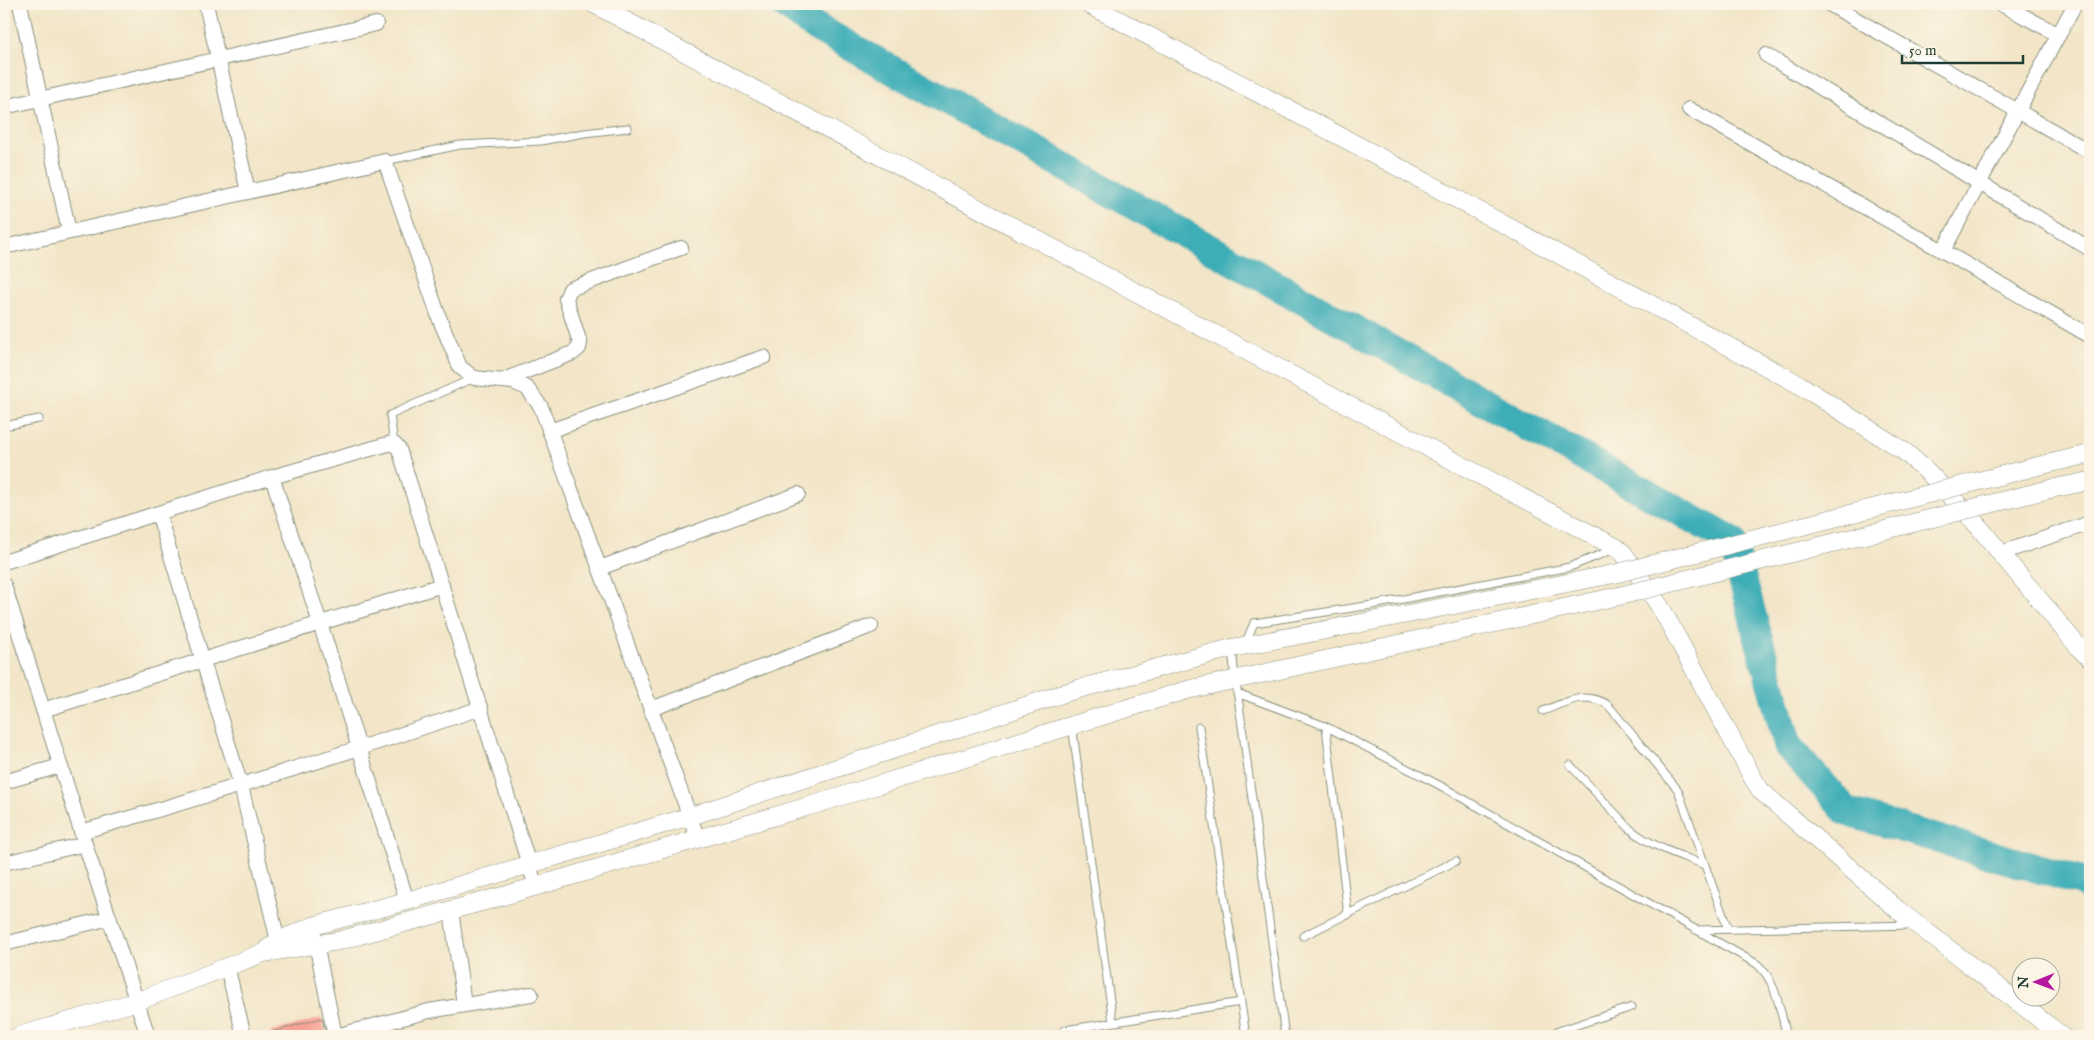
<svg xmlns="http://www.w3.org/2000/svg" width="2094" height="1040" font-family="'IM FELL English',serif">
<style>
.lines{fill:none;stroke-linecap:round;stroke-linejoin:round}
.river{stroke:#3cadb7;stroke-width:29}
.building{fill:#f69c90}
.service-casing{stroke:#88917e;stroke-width:9}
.minor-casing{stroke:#88917e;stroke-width:16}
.tertiary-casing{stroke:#88917e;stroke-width:19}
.service{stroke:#fff;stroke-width:7}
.minor{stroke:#fff;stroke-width:14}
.tertiary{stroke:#fff;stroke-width:18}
.tertiary-bridge-casing{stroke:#88917e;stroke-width:19;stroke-linecap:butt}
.tertiary-bridge{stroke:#fff;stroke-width:18}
</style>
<rect width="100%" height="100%" fill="#fcf5e5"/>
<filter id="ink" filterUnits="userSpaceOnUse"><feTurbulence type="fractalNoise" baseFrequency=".02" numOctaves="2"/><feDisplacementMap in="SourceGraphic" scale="10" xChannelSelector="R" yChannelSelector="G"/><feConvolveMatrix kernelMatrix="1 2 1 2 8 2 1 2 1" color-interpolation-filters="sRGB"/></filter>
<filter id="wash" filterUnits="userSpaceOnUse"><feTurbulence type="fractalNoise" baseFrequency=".0096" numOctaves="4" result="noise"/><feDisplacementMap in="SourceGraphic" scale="20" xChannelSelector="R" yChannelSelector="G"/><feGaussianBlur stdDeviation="1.12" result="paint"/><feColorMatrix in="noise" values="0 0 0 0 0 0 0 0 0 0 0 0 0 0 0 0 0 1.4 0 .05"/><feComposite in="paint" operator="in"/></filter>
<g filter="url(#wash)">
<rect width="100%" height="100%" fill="#f2e5c8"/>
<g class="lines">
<path class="river" d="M784,4L814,26L1732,541L1788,746L1847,812L2083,882L2090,889"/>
</g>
<g id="blocks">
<path class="building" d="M322,1018L326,1035L271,1036V1032Z"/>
</g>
</g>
<g filter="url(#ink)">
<use href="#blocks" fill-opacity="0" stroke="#88917e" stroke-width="1"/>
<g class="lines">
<g class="service-casing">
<path id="service" d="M385,161L460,145L541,141L584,133L628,128
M4,426L39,419
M394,444L390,415L474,378
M1245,644L1254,623L1372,605L1570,567L1614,549
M1232,648L1235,679
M1237,690L1285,1036
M1237,693L1325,726L1439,785L1757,964C1777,981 1780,1012 1787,1036
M1543,711C1567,702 1584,690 1608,705L1678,790L1728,929
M1072,725L1113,1022
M1199,727L1246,1036
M1326,727L1348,915
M1570,765L1630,829C1652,847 1679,855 1705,865
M1696,930L1913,925
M1303,936L1456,861
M1065,1030L1241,1002
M1543,1036L1632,1007"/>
</g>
<g class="minor-casing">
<path id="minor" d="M20,4L69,232
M206,4L248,192
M1829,4L2090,152
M2001,4L2059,35
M1766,55L2090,249
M4,107L376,24
M1689,109L1943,251L2090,336
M4,247L385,161L440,320L460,367L474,378L513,382L527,388L541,407L698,839
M1943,251L2075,4
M501,381L573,353L579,348L580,343L566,299L570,289L681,248
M549,431L764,357
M272,477L320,623L407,901
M158,513L241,786L278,941
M2001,553L2090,523
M4,562L272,477L388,444H394L399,449L536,887
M600,568L798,494
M4,585L85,844L148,1036
M651,709L871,626
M43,710L442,585
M4,782L60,766
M81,832C215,794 348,753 481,708
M4,863L85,844
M451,910L464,1005
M314,934L335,1036
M4,944L110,918
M227,966L244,1036
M336,1036L429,1011L531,994"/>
</g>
<g class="tertiary-casing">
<path id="tertiary" d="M594,4L1617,548L1624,554L1661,608L1754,780L1761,791L1898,910L2062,1036
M1088,4L1372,153L1800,385L1905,452L1929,473L1979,527L2081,650L2090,659
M2038,466L2090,454
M2050,489L2090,481
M267,949L278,941L313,926L407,901L691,816L1071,691L1232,648L1614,574
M19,1036L138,1001L263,953L338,941L503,896L813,805L1187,690L1619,596"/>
</g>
<use href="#service" class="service"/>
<use href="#minor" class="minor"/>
<use href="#tertiary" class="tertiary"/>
<g class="tertiary-bridge-casing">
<path id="tertiary-bridge" d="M1614,574L2038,466
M1619,596L2050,489"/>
</g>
<use href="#tertiary-bridge" class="tertiary-bridge"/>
</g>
</g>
<rect width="2094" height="1040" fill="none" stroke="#fcf5e5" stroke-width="20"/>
<g transform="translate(2036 982) rotate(269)"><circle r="24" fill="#fcf5e5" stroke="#a4ab9e"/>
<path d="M0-4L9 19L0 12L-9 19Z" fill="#b5179e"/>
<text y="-8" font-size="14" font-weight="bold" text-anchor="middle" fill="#1f3d34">N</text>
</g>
<path d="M1902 55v8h121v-8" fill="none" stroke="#1f3d34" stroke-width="2.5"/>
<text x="1909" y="55" font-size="15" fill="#1f3d34" stroke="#fcf5e5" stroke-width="4" paint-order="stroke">50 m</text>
</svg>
